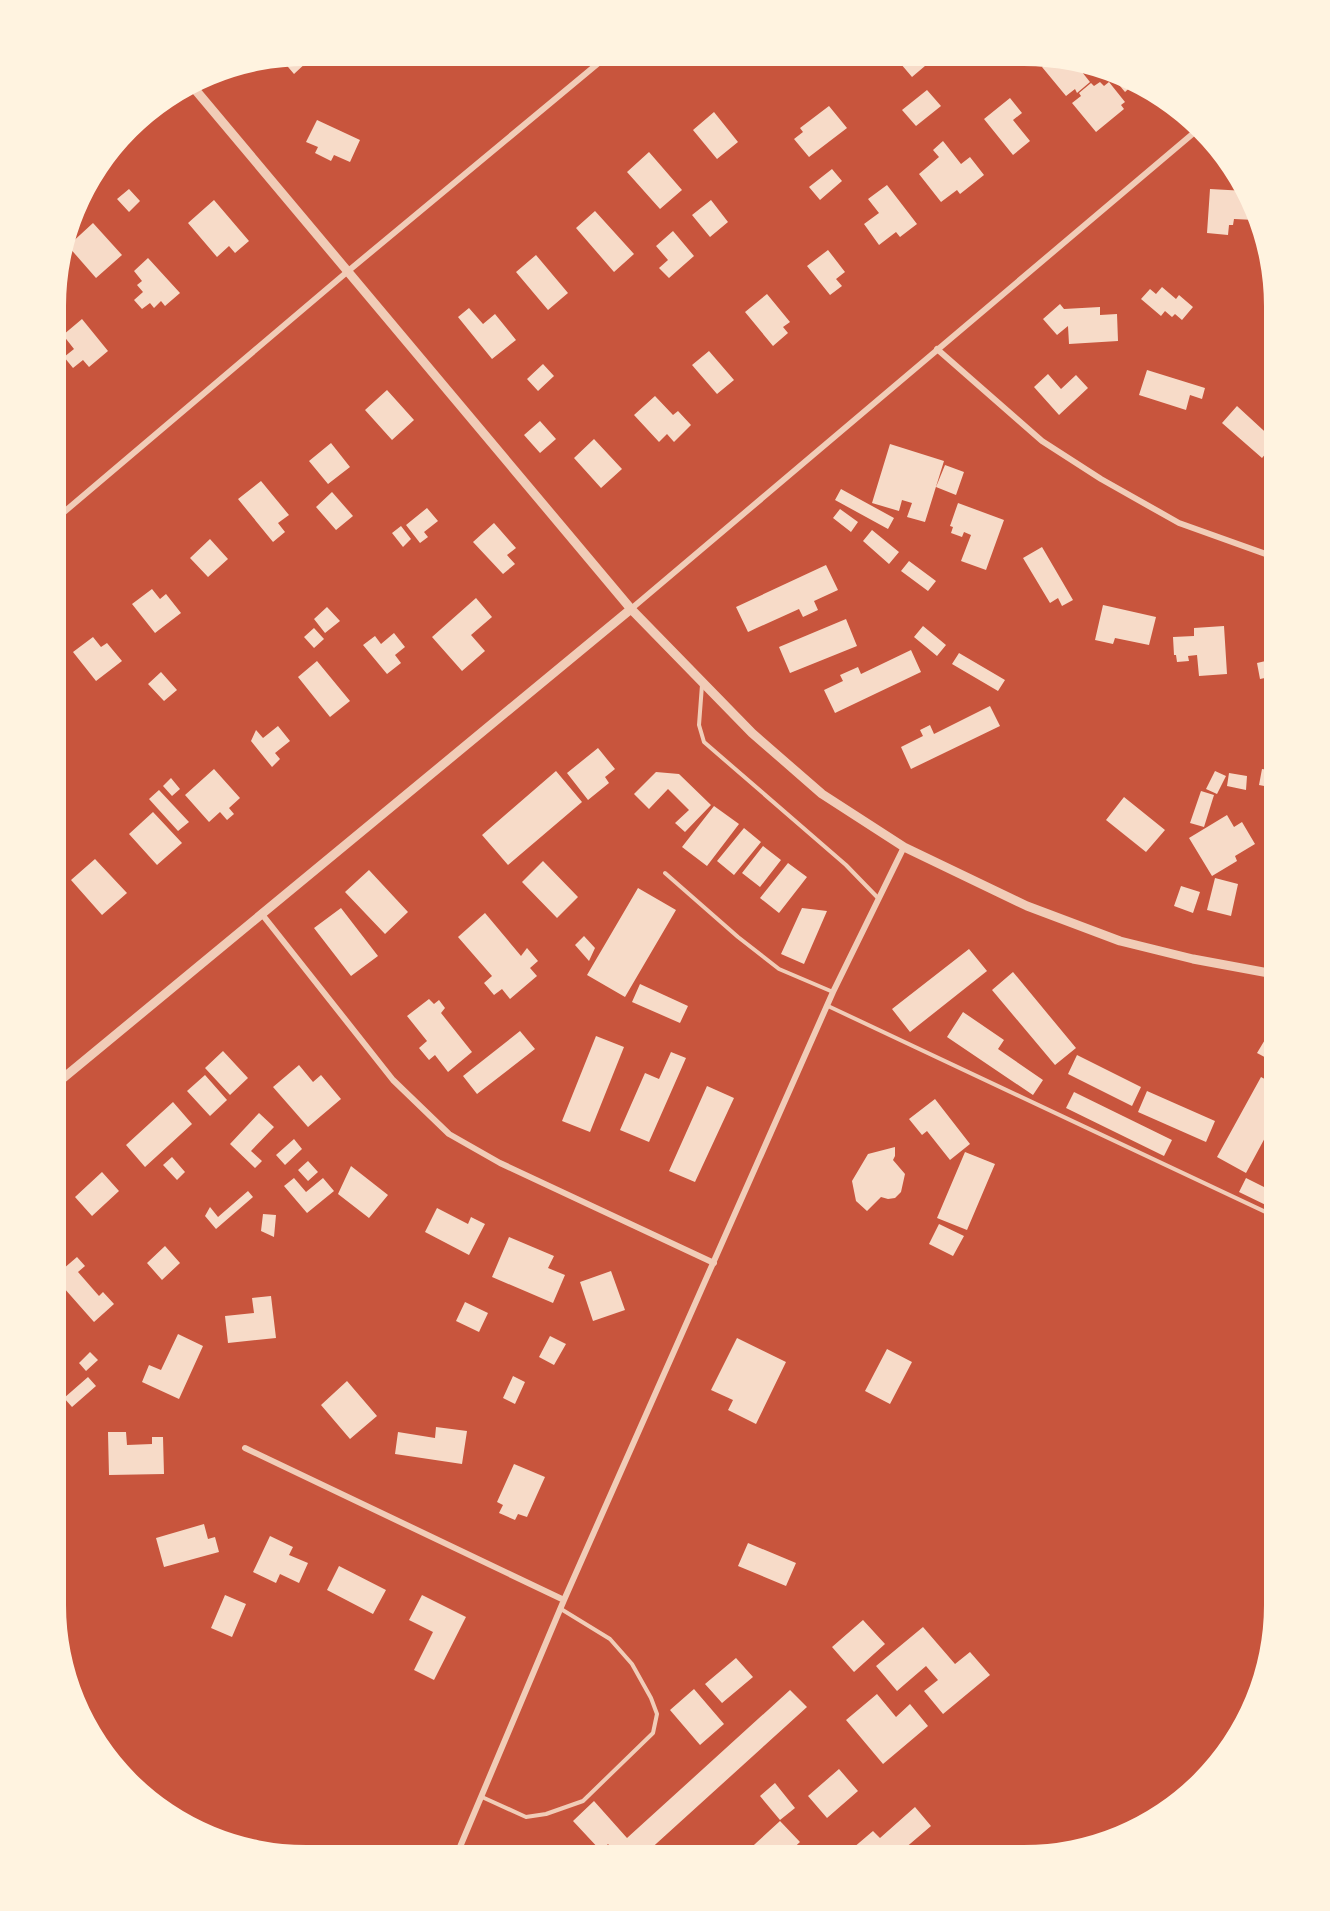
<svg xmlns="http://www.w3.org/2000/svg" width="1330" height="1911" font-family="Quicksand,sans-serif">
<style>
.building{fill:#f7dbc8}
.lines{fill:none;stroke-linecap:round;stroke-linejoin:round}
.service{stroke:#f1ccb7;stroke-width:4}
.minor{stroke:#f1ccb7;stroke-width:6}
.tertiary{stroke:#f1ccb7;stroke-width:9}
</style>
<rect width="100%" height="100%" fill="#c8553d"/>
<path class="building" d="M303,56L308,61L294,74L283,61L286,59Z
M895,57H930L932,60L912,77Z
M1053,58L1074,62L1090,82L1077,93L1075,89L1066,96L1042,67Z
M1112,72L1120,74L1135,83L1125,92L1110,74Z
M1100,82L1104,86L1109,82L1125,102L1121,105L1124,109L1096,132L1072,103L1081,96L1079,93L1091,83L1094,86Z
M927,90L941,106L916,126L902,110Z
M1010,98L1022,113L1013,120L1030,141L1013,155L984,119Z
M829,106L847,128L809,157L794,139L803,132L800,128Z
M714,112L738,142L717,159L693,130Z
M317,120L360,140L350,162L334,155L331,161L315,153L318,147L306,142Z
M943,141L961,164L970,157L984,175L960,194L957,190L941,202L919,174L939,157L933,150Z
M649,152L682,190L660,209L627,172Z
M832,169L842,181L820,200L809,187Z
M887,185L917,224L900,237L896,232L879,245L864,224L879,213L868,199Z
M129,189L140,201L129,212L117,199Z
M1210,189L1246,191L1249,195L1255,220L1234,219L1233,225H1229L1228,235L1207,233Z
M214,200L249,241L235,253L229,246L217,257L188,223Z
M711,200L728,222L710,237L692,215Z
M595,211L634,254L614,272L576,228Z
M93,223L122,255L96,278L68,246Z
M673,231L694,256L669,278L659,268L668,260L656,246Z
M828,250L845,272L836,279L842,286L830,295L807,266Z
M536,255L568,293L548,310L516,272Z
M148,258L180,293L165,306L161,301L154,308L150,303L142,309L134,300L143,292L137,285L142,281L134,271Z
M1162,287L1176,299L1179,295L1193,307L1182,320L1175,314L1172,317L1165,311L1161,316L1141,299L1150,289L1156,294Z
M767,294L790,322L783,327L788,333L773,346L745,312Z
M1060,304L1064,309L1100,307V315L1117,314L1118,341L1069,344L1068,326L1057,335L1043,319Z
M469,308L483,324L495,314L516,340L492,359L458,317Z
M82,319L108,351L89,367L83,360L73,368L64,357L74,349L63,335Z
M709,351L734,380L717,394L692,365Z
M543,364L554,376L538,391L527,379Z
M1147,370L1205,388L1202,399L1190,395L1186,410L1139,395Z
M1048,374L1061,389L1076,375L1088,388L1059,415L1034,387Z
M387,390L414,420L392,440L365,410Z
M655,396L673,415L678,411L691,425L674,442L667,434L659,442L634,415Z
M1237,406L1274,440V444L1262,458L1222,423Z
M540,421L556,439L540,453L524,435Z
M594,439L622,469L601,488L574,458Z
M331,443L350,467L328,484L309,461Z
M890,444L944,461L925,522L907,517L912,503L902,500L899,511L872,503Z
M945,465L964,472L956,495L936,487Z
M261,481L289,515L278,523L285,532L273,542L238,499Z
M841,489L894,518L888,529L835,500Z
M332,492L353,516L336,530L316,507Z
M958,503L1004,520L986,570L961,561L971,535L964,532L962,537L951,533L953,527L950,526Z
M427,508L438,521L424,532L428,537L420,543L406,525Z
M840,509L858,522L851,532L833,518Z
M494,523L516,548L507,555L515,564L503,574L473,542Z
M401,526L411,539L403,547L392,533Z
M872,530L899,552L889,564L863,541Z
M210,539L228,559L208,577L190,558Z
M1042,547L1073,600L1062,606L1058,598L1050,603L1023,558Z
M909,561L936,581L928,591L901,571Z
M826,565L838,590L814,601L818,610L803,617L799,609L748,632L736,607Z
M152,589L160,599L166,594L181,613L155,633L132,604Z
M476,598L492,617L471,635L485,651L462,671L432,637Z
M1103,605L1156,617L1149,645L1115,638L1113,644L1095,640Z
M327,607L340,621L325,633L314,619Z
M846,619L857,646L790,673L779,647Z
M923,626L946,645L937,656L914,637Z
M1224,626L1227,674L1199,676L1197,655L1188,656L1189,661L1177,662L1176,655H1174L1173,637L1194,636V628Z
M314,628L324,639L314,648L304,637Z
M394,633L405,647L395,655L401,663L387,674L363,645L375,636L381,644Z
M93,637L101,647L107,643L122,661L96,681L73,652Z
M911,650L921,672L835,713L824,690L843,681L840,675L858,667L861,674Z
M959,653L1005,680L998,691L952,664Z
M1274,659V676L1260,679L1257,663Z
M317,661L350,701L330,717L298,677Z
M161,672L177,690L164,701L148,684Z
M990,706L1000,726L911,769L901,747L923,736L920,730L930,725L934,734Z
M278,726L290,741L275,753L280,759L272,767L251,741L256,730L263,738Z
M598,748L615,769L605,777L609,783L588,800L567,773Z
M214,769L240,798L229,808L234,814L227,820L220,812L209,822L185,795Z
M1262,769L1274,771V788L1259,785Z
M556,771L582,802L508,865L482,835Z
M1215,771L1226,776L1217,794L1206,789Z
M656,772L679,774L711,805L685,832L675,823L689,810L668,789L649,809L634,794Z
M1229,773L1247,776L1246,790L1227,786Z
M171,778L180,789L172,796L163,786Z
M159,790L189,822L178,831L149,799Z
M1201,791L1214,795L1204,827L1190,823Z
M1124,797L1165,830L1146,852L1106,820Z
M714,806L739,824L707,866L682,847Z
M153,812L182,843L157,865L129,834Z
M1227,815L1234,827L1242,822L1255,844L1235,856L1237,861L1212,876L1189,838Z
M744,828L761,842L734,875L717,861Z
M763,846L781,860L760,887L742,873Z
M95,859L127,893L102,915L71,880Z
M543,861L578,897L557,918L522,882Z
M788,863L807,877L779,913L760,898Z
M369,870L408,912L385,934L345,892Z
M1215,878L1238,884L1231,916L1207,910Z
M1181,886L1200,892L1193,913L1174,906Z
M638,888L676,910L625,997L587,975Z
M341,908L378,956L351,976L314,928Z
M802,908L827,911L804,964L781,954Z
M485,913L521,956L527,948L538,961L530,968L537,976L510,999L502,989L494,995L484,983L492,976L458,937Z
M584,936L595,948L589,961L575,945Z
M969,949L987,971L910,1032L892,1009Z
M1013,972L1076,1048L1055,1065L992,990Z
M640,984L688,1006L680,1023L632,1002Z
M429,999L434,1004L439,1000L445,1008L441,1013L472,1052L448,1072L435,1055L429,1060L419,1048L427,1041L407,1016Z
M963,1012L1004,1040L998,1049L1043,1080L1033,1095L947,1037Z
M520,1031L535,1049L477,1094L463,1076Z
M1269,1033L1274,1036V1062L1257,1053Z
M596,1036L624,1047L590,1132L562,1121Z
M223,1051L248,1078L230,1095L205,1068Z
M671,1052L686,1058L649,1142L620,1130L645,1073L659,1079Z
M1077,1055L1141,1087L1132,1106L1068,1074Z
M299,1065L313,1082L321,1075L341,1099L308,1127L273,1087Z
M205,1075L227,1100L210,1116L187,1091Z
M1261,1077L1274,1084V1121L1246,1173L1217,1157Z
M707,1086L734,1098L695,1182L669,1171Z
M1147,1091L1215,1121L1206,1142L1138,1112Z
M1074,1092L1172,1140L1164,1156L1066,1108Z
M935,1099L970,1144L950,1160L927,1131L922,1135L909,1119Z
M173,1102L192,1124L145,1167L126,1145Z
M259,1113L274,1127L251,1151L262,1161L255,1168L230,1144Z
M294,1139L302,1149L285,1165L276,1155Z
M895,1147V1156L893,1160L905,1174L901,1192L895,1198L888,1199L881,1197L867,1211L856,1201L852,1181L868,1154Z
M965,1152L995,1164L967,1230L937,1218Z
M172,1157L185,1172L177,1180L163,1165Z
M308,1161L318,1172L308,1181L298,1170Z
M351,1166L388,1195L369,1218L338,1194Z
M102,1172L119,1191L92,1216L75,1197Z
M294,1178L306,1192L323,1178L334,1191L307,1213L284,1186Z
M1246,1178L1274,1192V1209L1239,1192Z
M248,1191L253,1197L216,1229L205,1216L210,1207L218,1217Z
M437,1208L468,1224L471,1217L485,1224L469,1255L425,1232Z
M263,1214L276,1215L274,1237L261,1231Z
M939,1224L964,1236L953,1256L929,1244Z
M509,1237L554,1256L548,1268L565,1275L553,1303L492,1277Z
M165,1246L180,1263L162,1280L147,1263Z
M77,1257L85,1266L78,1272L99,1296L103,1292L114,1304L94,1322L56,1279V1275Z
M611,1271L625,1310L593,1321L580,1282Z
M271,1296L276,1338L228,1343L225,1316L254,1313L252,1298Z
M465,1302L488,1313L479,1332L456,1321Z
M178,1334L203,1346L179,1399L142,1382L149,1365L161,1370Z
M550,1336L566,1344L554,1365L539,1357Z
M737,1338L786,1362L756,1424L728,1410L733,1400L711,1390Z
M887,1349L912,1362L890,1404L865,1391Z
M90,1352L98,1360L86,1371L79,1363Z
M513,1376L525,1382L515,1404L503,1398Z
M88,1377L96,1386L72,1407L64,1398Z
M347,1381L377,1416L350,1439L321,1405Z
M436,1427L467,1431L462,1464L395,1454L398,1432L435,1438Z
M108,1432H126L127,1445L152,1444V1437H163L164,1474L109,1475Z
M514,1464L545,1477L527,1517L518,1514L515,1520L499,1513L503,1505L497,1502Z
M204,1524L208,1539L215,1537L219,1552L164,1567L156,1538Z
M270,1536L293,1547L289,1555L308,1563L299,1583L280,1574L276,1583L253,1572Z
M748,1543L796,1563L786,1586L738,1566Z
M339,1566L386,1590L373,1614L327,1590Z
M225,1595L246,1604L232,1637L211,1628Z
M422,1595L466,1617L434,1680L414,1670L433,1632L409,1620Z
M863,1620L885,1644L854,1672L832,1647Z
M923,1627L955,1664L970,1652L990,1675L943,1714L924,1691L938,1680L926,1666L897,1691L876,1666Z
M736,1658L753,1677L722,1703L705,1684Z
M694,1689L724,1724L700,1745L670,1710Z
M790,1690L807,1707L646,1853L648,1854H617L608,1844L601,1851L573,1821L594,1801L627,1838Z
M877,1694L896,1717L910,1704L928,1726L883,1764L846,1720Z
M839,1769L858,1791L827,1818L808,1796Z
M775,1783L795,1808L780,1820L760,1796Z
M915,1807L931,1826L897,1855H859L853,1848L873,1831L880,1838Z
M780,1821L800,1842L786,1855H743Z"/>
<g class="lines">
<path class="service" d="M702,685L699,725L704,742L846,865L878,898
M665,873L738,937L779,969L833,992
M828,1006L1274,1216
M482,1797L526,1817L546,1814L583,1801L653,1733L657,1714L651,1698L632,1664L610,1639L561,1609"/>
<path class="minor" d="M937,349L1042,441L1101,479L1179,523L1274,557
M57,518L347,272L607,56
M631,609L1196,131
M261,913L393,1080L449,1134L500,1163L714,1263
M245,1448L564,1600
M457,1854L564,1600L833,992L904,847"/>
<path class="tertiary" d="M193,87L631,609L752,733L822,794L904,847L1027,906L1120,941L1193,959L1274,974
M56,1084L631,609"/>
</g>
<path d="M0 0H1330V1911H0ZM306 66H1024A240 240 0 0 1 1264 306V1605A240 240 0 0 1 1024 1845H306A240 240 0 0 1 66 1605V306A240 240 0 0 1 306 66Z" fill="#fff3e0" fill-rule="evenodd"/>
</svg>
